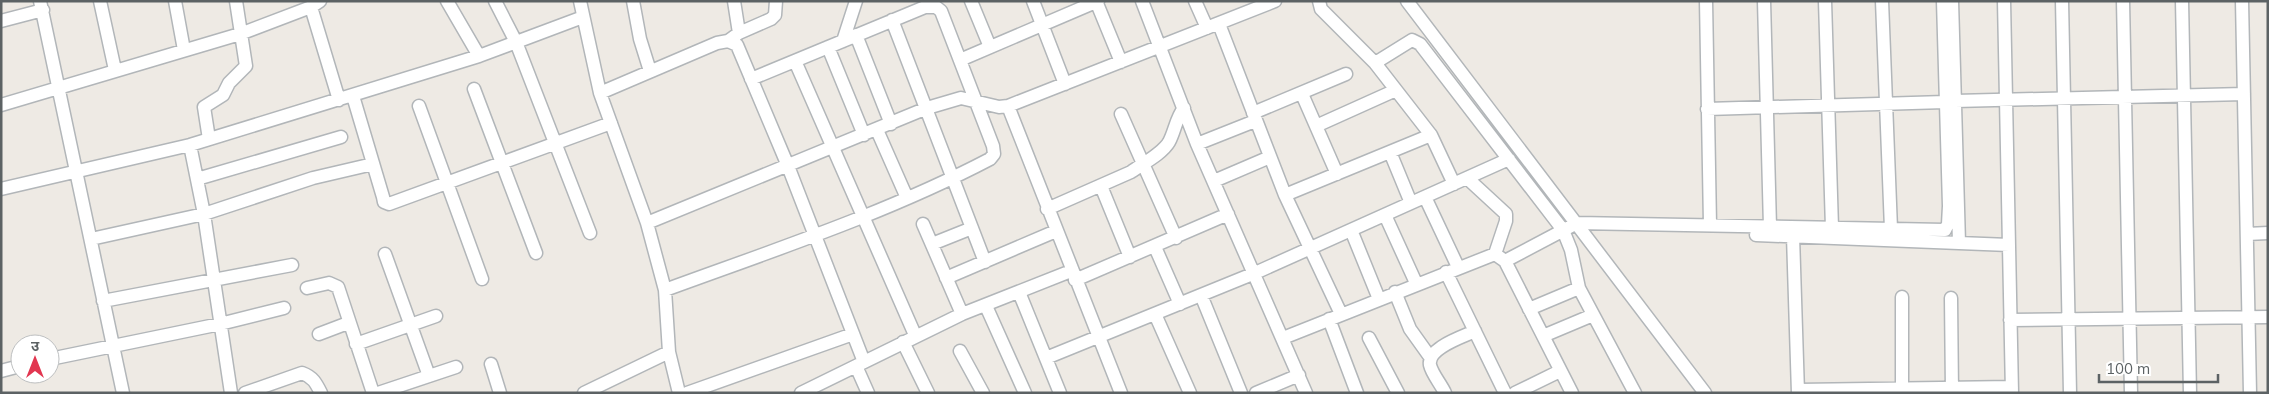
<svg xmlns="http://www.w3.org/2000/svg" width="2269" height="394" font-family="Mulish,'Noto Sans Devanagari',sans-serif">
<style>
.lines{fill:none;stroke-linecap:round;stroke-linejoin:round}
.minor-casing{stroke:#b2b6b9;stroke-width:15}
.minor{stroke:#fff;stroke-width:12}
</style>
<rect width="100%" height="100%" fill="#eeeae4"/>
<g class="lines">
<g class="minor-casing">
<path id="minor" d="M40,1L123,393
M100,1L115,70
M175,1L184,50
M447,1L479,56
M495,1L516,42L590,233
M580,1L600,93L647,223L665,290L669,352L679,393
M633,1L640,39L650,71
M734,1L739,33
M971,1L990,47
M1033,1L1065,84
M1096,1L1121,62
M1142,1L1197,144L1306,393
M1195,1L1207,28
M1319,1L1321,9L1375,63L1431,135L1454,184
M1407,1L1705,393
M1706,1L1710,225
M1764,1L1770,227
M1825,1L1832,228
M1882,1L1891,229
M2004,1L2012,393
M2062,1L2070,393
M2123,1L2131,393
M2182,1L2190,393
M2242,1L2250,393
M311,7L339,100
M892,20L985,262
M1,21L43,10
M1219,24L1285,195L1341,314
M856,35L891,124
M728,41L739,33L771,19L775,15L776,1
M843,41L856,1
M828,47L864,135
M960,60L1098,1
M795,61L915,335
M1375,63L1412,40L1420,44L1563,230L1571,250L1579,288L1635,393
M474,89L536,253
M600,93L717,43L728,41L737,45L788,166L864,362
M1302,94L1337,174
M353,96L383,197L384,202L389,204L611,123
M1955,101L2244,94
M1,105L240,34L311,7L320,1
M419,106L482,279
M1008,106L1121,393
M1707,109L1945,102
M1253,113L1346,74
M1121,114L1176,238
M1316,126L1396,90
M877,130L907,198
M209,139L204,107L223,95L229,83L246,66L236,1
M1197,144L1255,121
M190,145L204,214L231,393
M1390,152L1411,203
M1467,178L1506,214V221L1495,254
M197,179L341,137
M1214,181L1270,157
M1101,186L1130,257
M1,189L190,145L479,56L583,17
M1285,195L1431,135
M1425,197L1458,267
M1047,209L1131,172C1142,164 1162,154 1169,142C1175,131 1176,118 1184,108
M1385,215L1416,283
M647,223L927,108L961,98L999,107L1008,106L1275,1
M923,224L962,314
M1351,230L1379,299
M2247,234L2268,233
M1756,235L1959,243L1952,1
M1793,236L1798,393
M91,239L204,214L313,178L373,164
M1959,243L2009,245
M932,244L972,228
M1155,247L1180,304
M385,254L429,376
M1505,261L1577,223L1945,230L1948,224L1949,206L1943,1
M1446,272L1505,393
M946,278L1056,231
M1075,280L1228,214
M307,288L329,283L338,287L373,393
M665,290C774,250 887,213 990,159L994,154L993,146L941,11L936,7H925L751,79
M1019,292L1060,393
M1395,292L1410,329L1430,357
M1201,295L1241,393
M1902,297V389
M1951,298L1952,393
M103,301L292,265
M986,306L1025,393
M1529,309L1579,288
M1155,314L1190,393
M1329,319L1357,393
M2010,320L2268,317
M319,334L348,323
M1543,336L1593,315
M1283,338L1495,254L1505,261L1572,393
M1369,338L1398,393
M903,342L928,393
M356,344L436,316
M960,351L983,393
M1046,358L1255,273L1509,159
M50,359L220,324L284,308
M491,364L500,393
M856,366L868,393
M1,371L20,366
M1798,390L2012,387
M245,393L302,373C313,377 316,383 321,393
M378,393L456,367
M584,393L669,352
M687,393L853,334
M801,393L962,314L1071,271
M1256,393L1299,375
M1445,393C1441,384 1432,374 1430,365C1427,348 1462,337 1475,331
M1515,393L1560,371"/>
</g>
<use href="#minor" class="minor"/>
</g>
<rect width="2269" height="394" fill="none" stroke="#5c6264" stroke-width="5"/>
<g transform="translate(35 359)"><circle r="24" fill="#ffffff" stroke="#bec0c1"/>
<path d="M0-4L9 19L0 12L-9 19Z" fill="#e23650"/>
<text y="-8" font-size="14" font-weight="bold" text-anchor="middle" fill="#5c6264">उ</text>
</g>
<path d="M2099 374v8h119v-8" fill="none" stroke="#5c6264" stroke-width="2.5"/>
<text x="2106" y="374" font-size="15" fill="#5c6264" stroke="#ffffff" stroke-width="4" paint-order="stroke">100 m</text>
</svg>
